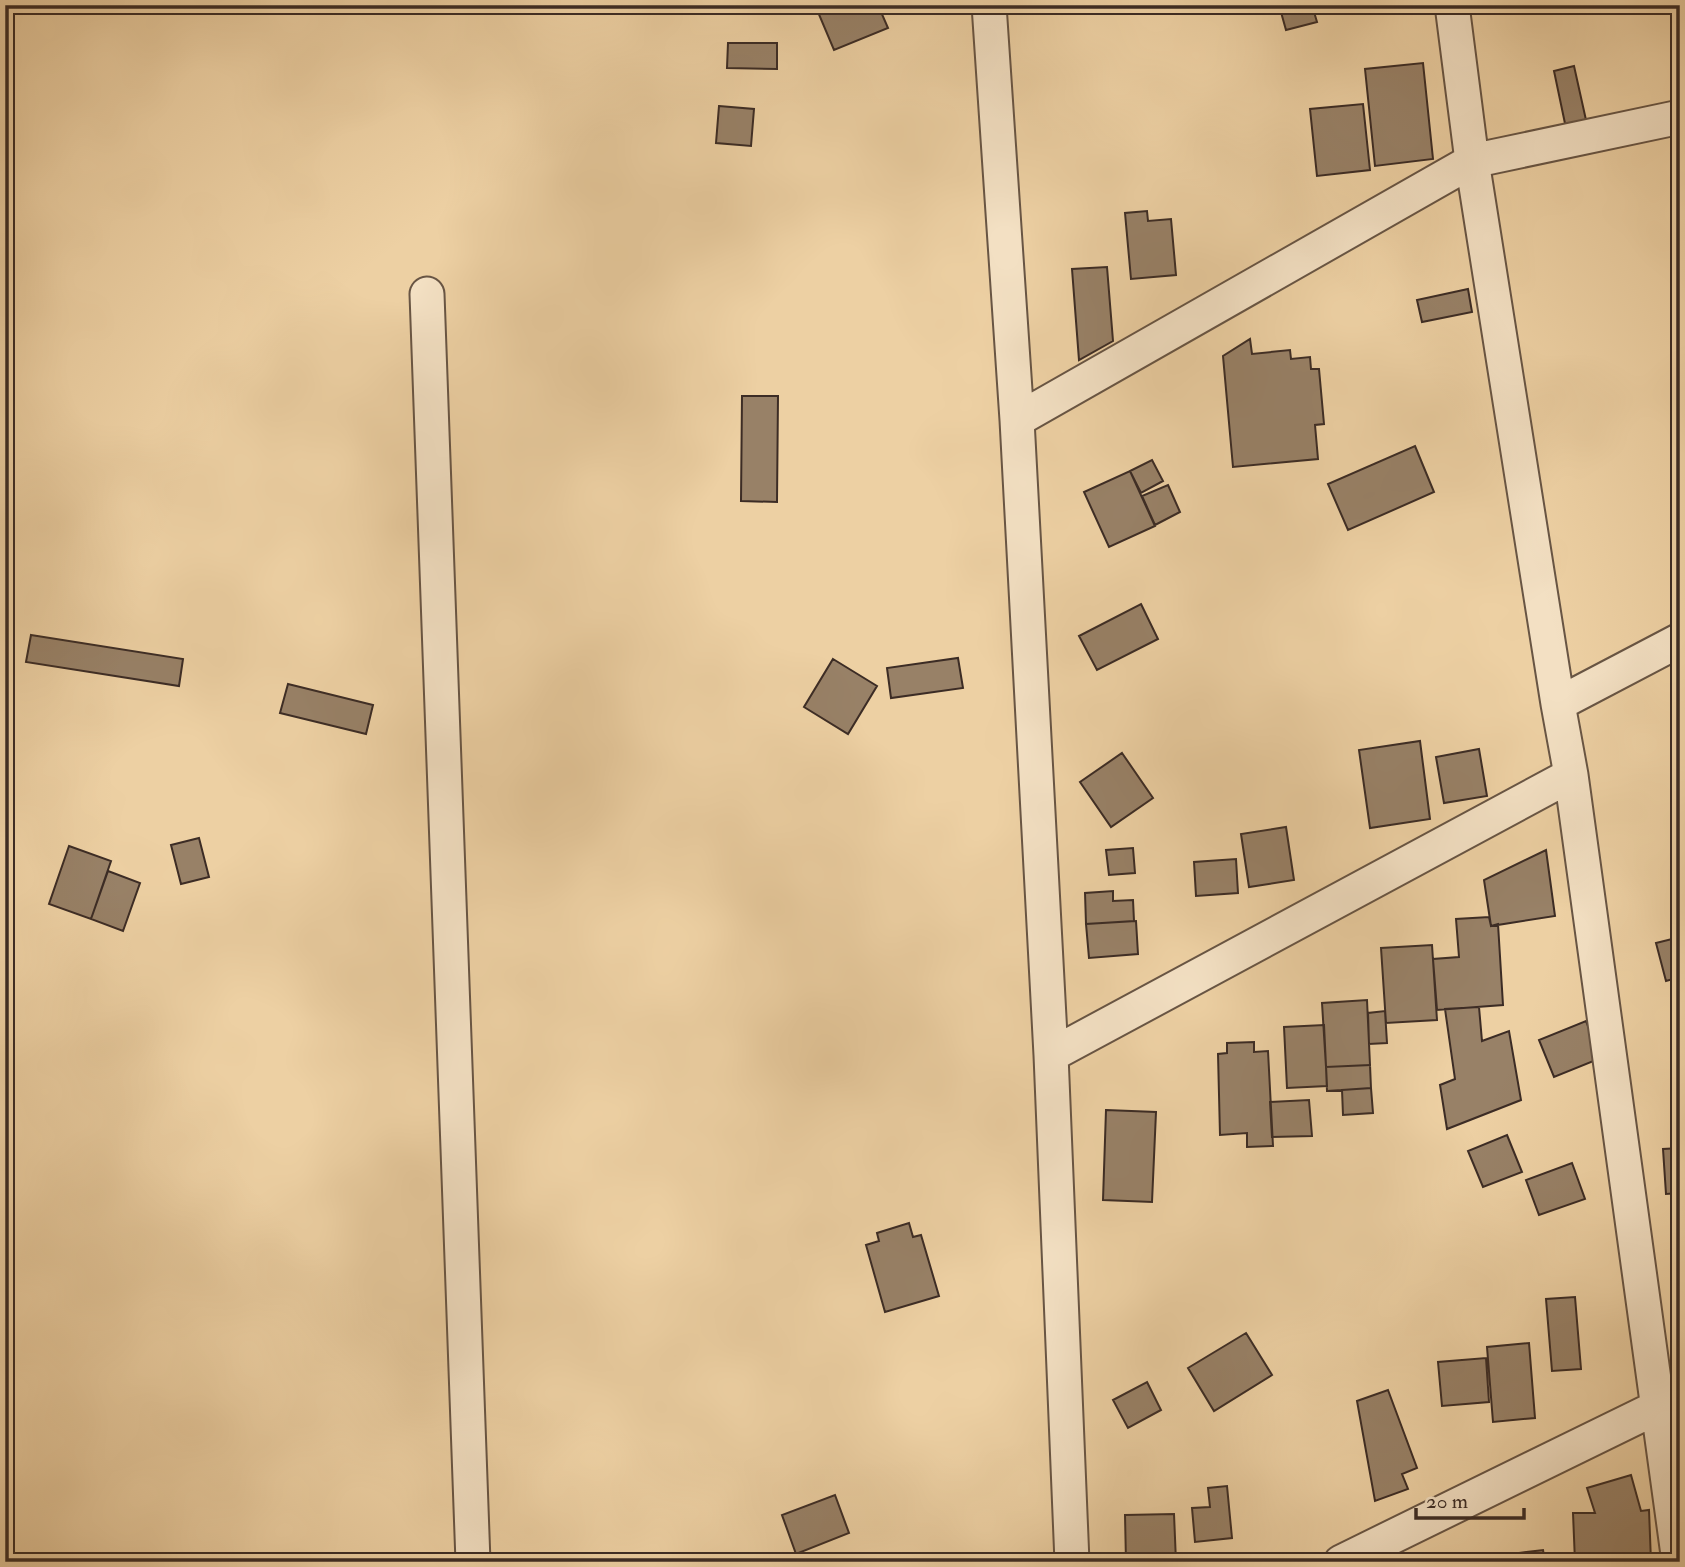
<svg xmlns="http://www.w3.org/2000/svg" width="1685" height="1567" font-family="'IM FELL Double Pica',serif">
<style>
.building{fill:#988167;stroke:#3c2c25;stroke-width:2}
.lines{fill:none;stroke-linecap:round;stroke-linejoin:round}
.minor-casing{stroke:#685544;stroke-width:37}
.minor{stroke:#f3e0c3;stroke-width:33}
</style>
<rect width="100%" height="100%" fill="#edd0a3"/>
<filter id="stains"><feTurbulence type="fractalNoise" baseFrequency=".00286" numOctaves="4"/><feColorMatrix values="0 0 0 0 .2 0 0 0 0 .09 0 0 0 0 .02 0 0 0 .5 -.17"/></filter>
<radialGradient id="worn" r=".72"><stop offset=".6" stop-color="#630" stop-opacity="0"/><stop offset="1" stop-color="#630" stop-opacity=".3"/></radialGradient>
<path class="building" d="M815,5H878L888,28L834,50Z
M1279,5H1312L1317,22L1286,30Z
M728,43H777V69L727,68Z
M1423,63L1433,159L1375,166L1365,69Z
M1574,66L1588,129L1567,133L1554,71Z
M1363,104L1370,170L1317,176L1310,109Z
M719,106L754,109L751,146L716,143Z
M1147,211L1148,221L1171,219L1176,275L1131,279L1125,213Z
M1107,267L1113,341L1079,360L1072,269Z
M1468,289L1472,312L1422,322L1417,300Z
M1250,339L1252,354L1290,350L1291,359L1310,357L1311,369H1319L1324,424L1315,425L1318,459L1233,467L1223,356Z
M742,396H778L777,502L741,501Z
M1415,446L1434,492L1348,530L1328,484Z
M1152,460L1163,481L1141,493L1130,471Z
M1130,471L1155,526L1109,547L1084,492Z
M1168,485L1180,512L1155,525L1142,496Z
M1141,604L1158,639L1097,670L1079,636Z
M31,635L183,659L179,686L26,662Z
M958,658L963,688L891,698L887,668Z
M833,659L877,686L848,734L804,707Z
M288,684L373,705L366,734L280,713Z
M1420,741L1430,819L1370,828L1359,750Z
M1479,749L1487,796L1444,803L1436,757Z
M1122,753L1153,798L1111,827L1080,782Z
M1286,827L1294,880L1249,887L1241,834Z
M199,838L209,877L181,884L171,845Z
M69,846L111,861L91,919L49,904Z
M1133,848L1135,873L1109,875L1106,850Z
M1546,850L1555,916L1491,926L1484,880Z
M1236,859L1238,893L1196,896L1194,862Z
M108,871L140,883L123,931L91,919Z
M1113,891V901L1133,900L1134,921L1086,924L1085,893Z
M1489,917L1491,926L1498,924L1503,1005L1437,1010L1433,959L1459,957L1456,919Z
M1136,921L1138,954L1089,958L1086,924Z
M1680,937V977L1666,981L1656,943Z
M1432,945L1437,1020L1386,1023L1381,948Z
M1367,1000L1370,1065L1326,1067L1322,1003Z
M1479,1007L1482,1041L1509,1031L1521,1100L1447,1129L1440,1085L1455,1079L1445,1009Z
M1385,1011L1387,1043L1369,1044L1368,1013Z
M1586,1021L1601,1058L1554,1077L1539,1040Z
M1324,1025L1327,1086L1287,1088L1284,1027Z
M1254,1042V1052L1268,1051L1273,1146L1247,1147V1133L1220,1135L1218,1054L1227,1053V1043Z
M1370,1065L1371,1088L1327,1091L1326,1067Z
M1371,1088L1373,1113L1343,1115L1342,1090Z
M1309,1100L1312,1136L1272,1137L1270,1102Z
M1106,1110L1156,1112L1152,1202L1103,1200Z
M1507,1135L1522,1172L1483,1187L1468,1151Z
M1680,1148V1193L1666,1194L1663,1149Z
M1572,1163L1585,1199L1539,1215L1526,1180Z
M909,1223L913,1237L921,1235L939,1296L885,1312L866,1245L879,1241L877,1233Z
M1575,1297L1581,1369L1552,1371L1546,1299Z
M1246,1333L1272,1375L1214,1411L1188,1368Z
M1529,1343L1535,1418L1493,1422L1487,1347Z
M1486,1358L1489,1402L1442,1406L1438,1362Z
M1147,1382L1161,1410L1128,1428L1113,1400Z
M1388,1390L1417,1468L1402,1474L1408,1489L1375,1501L1357,1401Z
M1631,1475L1641,1511L1649,1510L1651,1562H1575L1573,1513H1595L1587,1488Z
M1227,1486L1232,1538L1195,1542L1192,1508L1210,1507L1208,1488Z
M835,1495L849,1533L796,1554L782,1515Z
M1174,1514L1176,1562H1126L1125,1515Z
M1543,1550L1545,1562H1512L1511,1554Z"/>
<g class="lines">
<g class="minor-casing">
<path id="minor" d="M989,5L1017,420L1051,1055L1072,1562
M1452,5L1472,161L1558,704L1571,775L1679,1562
M427,294L473,1562
M1017,420L1472,161L1680,117
M1558,704L1680,640
M1051,1055L1571,775
M1341,1562L1680,1396"/>
</g>
<use href="#minor" class="minor"/>
</g>
<rect width="1685" height="1567" fill="none" stroke="#edd0a3" stroke-width="28"/>
<rect x="7" y="7" width="1671" height="1553" fill="none" stroke="#3c2c25" stroke-width="3.5"/>
<rect x="14" y="14" width="1657" height="1539" fill="none" stroke="#3c2c25" stroke-width="2"/>
<path d="M1416 1508v10h108v-10" fill="none" stroke="#3c2c25" stroke-width="3.5"/>
<text x="1426" y="1508" font-size="21" fill="#3c2c25" stroke="#f3e0c3" stroke-width="5" paint-order="stroke">20 m</text>
<rect width="100%" height="100%" filter="url(#stains)"/>
<rect width="100%" height="100%" fill="url(#worn)"/>
</svg>
